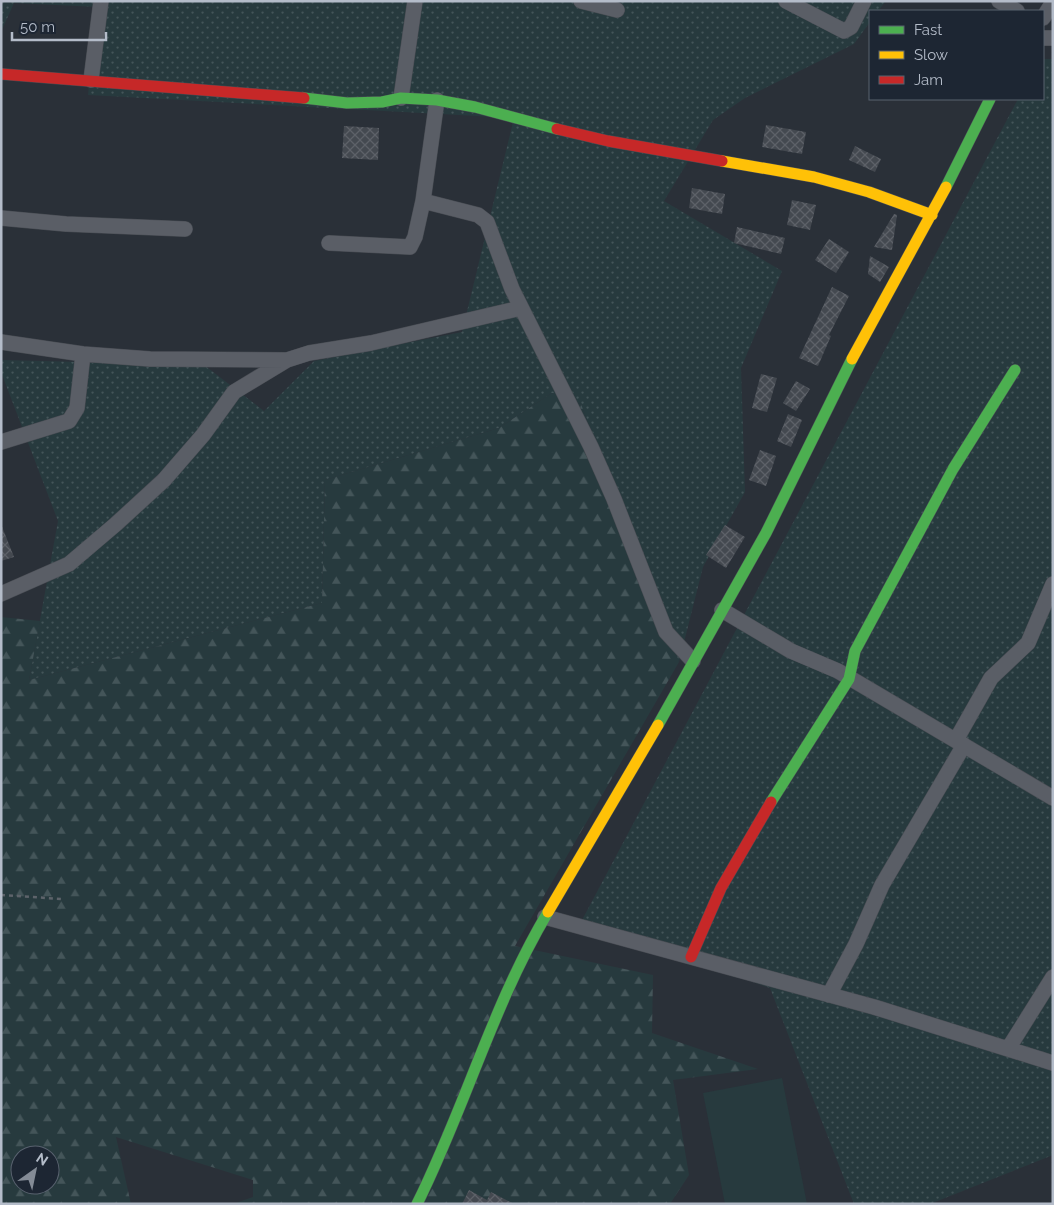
<svg xmlns="http://www.w3.org/2000/svg" width="1054" height="1205" font-family="Raleway,sans-serif">
<style>
.grass{fill:url(#grass-dots)}
.forest{fill:url(#forest-firs);fill-rule:evenodd}
.garden{fill:#273a3e}
.building{fill:url(#building-cross-hatch)}
.lines{fill:none;stroke-linecap:round;stroke-linejoin:round}
.street-casing{stroke:#484c53;stroke-width:16}
.fast-casing{stroke:#484c53;stroke-width:12}
.slow-casing{stroke:#484c53;stroke-width:12}
.jam-casing{stroke:#484c53;stroke-width:12}
.path{stroke:#5d636a;stroke-width:2.5;stroke-dasharray:4 4;stroke-linecap:butt}
.street{stroke:#5a5e66;stroke-width:15}
.fast{stroke:#4caf50;stroke-width:11}
.slow{stroke:#ffc107;stroke-width:11}
.jam{stroke:#c62828;stroke-width:11}
</style>
<defs>
<pattern id="grass-dots" width="8" height="8" patternUnits="userSpaceOnUse" patternTransform="scale(1.25)"><rect width="8" height="8" fill="#273a3e"/><path d="M2 2h.1M6 6h.1" fill="none" stroke="#445559" stroke-width="1.8" stroke-linecap="round"/></pattern>
<pattern id="forest-firs" width="22" height="20" patternUnits="userSpaceOnUse" patternTransform="scale(1.25)"><rect width="22" height="20" fill="#273a3e"/><path d="M5 1l3.5 6h-7zM16 11l3.5 6h-7z" fill="#445559"/></pattern>
<pattern id="building-cross-hatch" width="8" height="8" patternUnits="userSpaceOnUse" patternTransform="scale(1.25)"><rect width="8" height="8" fill="#444950"/><path d="M0 0l8 8M0 8l8-8" fill="none" stroke="#5d6168"/></pattern>
</defs>
<rect width="100%" height="100%" fill="#2a3038"/>
<path class="grass" d="M1,1H886L878,11H870V22L854,44L745,98L713,120L664,201L782,271L741,368L745,492L703,567L679,662L581,404L552,393L499,428L325,480L322,603L29,680L58,521L1,372V360L204,365L264,411L314,361L462,332L514,118L88,95L98,7L14,3L1,32Z
M1043,59H1053V1155L930,1204H854L770,988L581,922L1018,99H1043Z"/>
<path class="forest" d="M552,393L581,404L679,662L515,946L653,975L652,1033L758,1069L673,1080L689,1175L670,1204H233L253,1197V1180L116,1137L131,1204H1V617L40,621L29,680L322,603L325,480L499,428ZM20,1155H50V1185H20Z"/>
<path class="garden" d="M782,1078L807,1204H725L703,1093Z"/>
<path class="building" d="M766,125L806,132L802,154L762,147Z
M344,126L379,128L378,160L342,158Z
M855,146L881,159L875,172L849,160Z
M692,188L725,194L722,214L689,208Z
M792,200L816,205L810,230L787,225Z
M894,214L897,215L892,250L874,247Z
M737,227L785,238L781,254L734,243Z
M829,239L849,252L836,273L815,260Z
M870,256L889,267L880,282L868,274Z
M832,287L849,296L829,335L831,336L818,366L799,358Z
M761,374L777,378L767,412L752,408Z
M796,381L810,389L796,411L783,403Z
M788,414L802,420L791,447L777,441Z
M760,450L776,456L766,486L749,480Z
M1,524L14,557L1,561Z
M725,525L745,537L726,568L706,555Z
M469,1190L487,1200L491,1192L514,1204H462Z"/>
<g class="lines">
<g class="street-casing">
<path id="street" d="M581,1L617,10
M786,1L844,31L851,27L864,1
M999,1L1017,11
M1043,18L1053,2
M1043,38H1053
M91,80L101,1
M401,98L415,1
M437,100L423,201L478,215L487,222L512,289L591,447L614,499L666,632L693,661
M1,218L66,224L185,229
M329,243L410,247L415,237L423,201
M1,342L83,354L150,359L286,360
M1,442L69,421L77,408L83,354
M1,594L69,564L116,524L164,480L203,435L234,392L287,360L309,353L371,343L521,308
M722,610L791,651L838,671L1053,798
M956,740L991,678L1028,643L1053,584
M545,917L874,1007L1053,1063
M829,995L856,944L882,885L964,745
M1008,1049L1053,977"/>
</g>
<g class="fast-casing">
<path id="fast" d="M304,98L347,103L382,102L401,98L437,100L475,107L557,129
M946,187L990,99
M658,725L766,533L852,359
M771,802L849,679L855,651L953,469L1015,370
M417,1204C465,1108 493,1004 548,912"/>
</g>
<g class="slow-casing">
<path id="slow" d="M722,161L814,177L869,192L932,215
M852,359L946,187
M548,912L658,725"/>
</g>
<g class="jam-casing">
<path id="jam" d="M1,74L304,98
M557,129L608,141L722,161
M691,957L721,888L771,802"/>
</g>
<path class="path" d="M1,895L62,899"/>
<use href="#street" class="street"/>
<use href="#fast" class="fast"/>
<use href="#slow" class="slow"/>
<use href="#jam" class="jam"/>
</g>
<rect width="1054" height="1205" fill="none" stroke="#b4bcc9" stroke-width="5"/>
<rect x="869" y="10" width="175" height="90" fill="#1d2633" stroke="#59626f"/>
<rect x="879" y="26" width="25" height="8" fill="#4caf50" stroke="#59626f"/>
<text x="914" y="35" font-size="15" fill="#b4bcc9">Fast</text>
<rect x="879" y="51" width="25" height="8" fill="#ffc107" stroke="#59626f"/>
<text x="914" y="60" font-size="15" fill="#b4bcc9">Slow</text>
<rect x="879" y="76" width="25" height="8" fill="#c62828" stroke="#59626f"/>
<text x="914" y="85" font-size="15" fill="#b4bcc9">Jam</text>
<g transform="translate(35 1170) rotate(33)"><circle r="24" fill="#1d2633" stroke="#59626f"/>
<path d="M0-4L9 19L0 12L-9 19Z" fill="#848b96"/>
<text y="-8" font-size="14" font-weight="bold" text-anchor="middle" fill="#b4bcc9">N</text>
</g>
<path d="M12 32v8h94v-8" fill="none" stroke="#b4bcc9" stroke-width="2.5"/>
<text x="20" y="32" font-size="15" fill="#b4bcc9" stroke="#1d2633" stroke-width="4" paint-order="stroke">50 m</text>
</svg>
